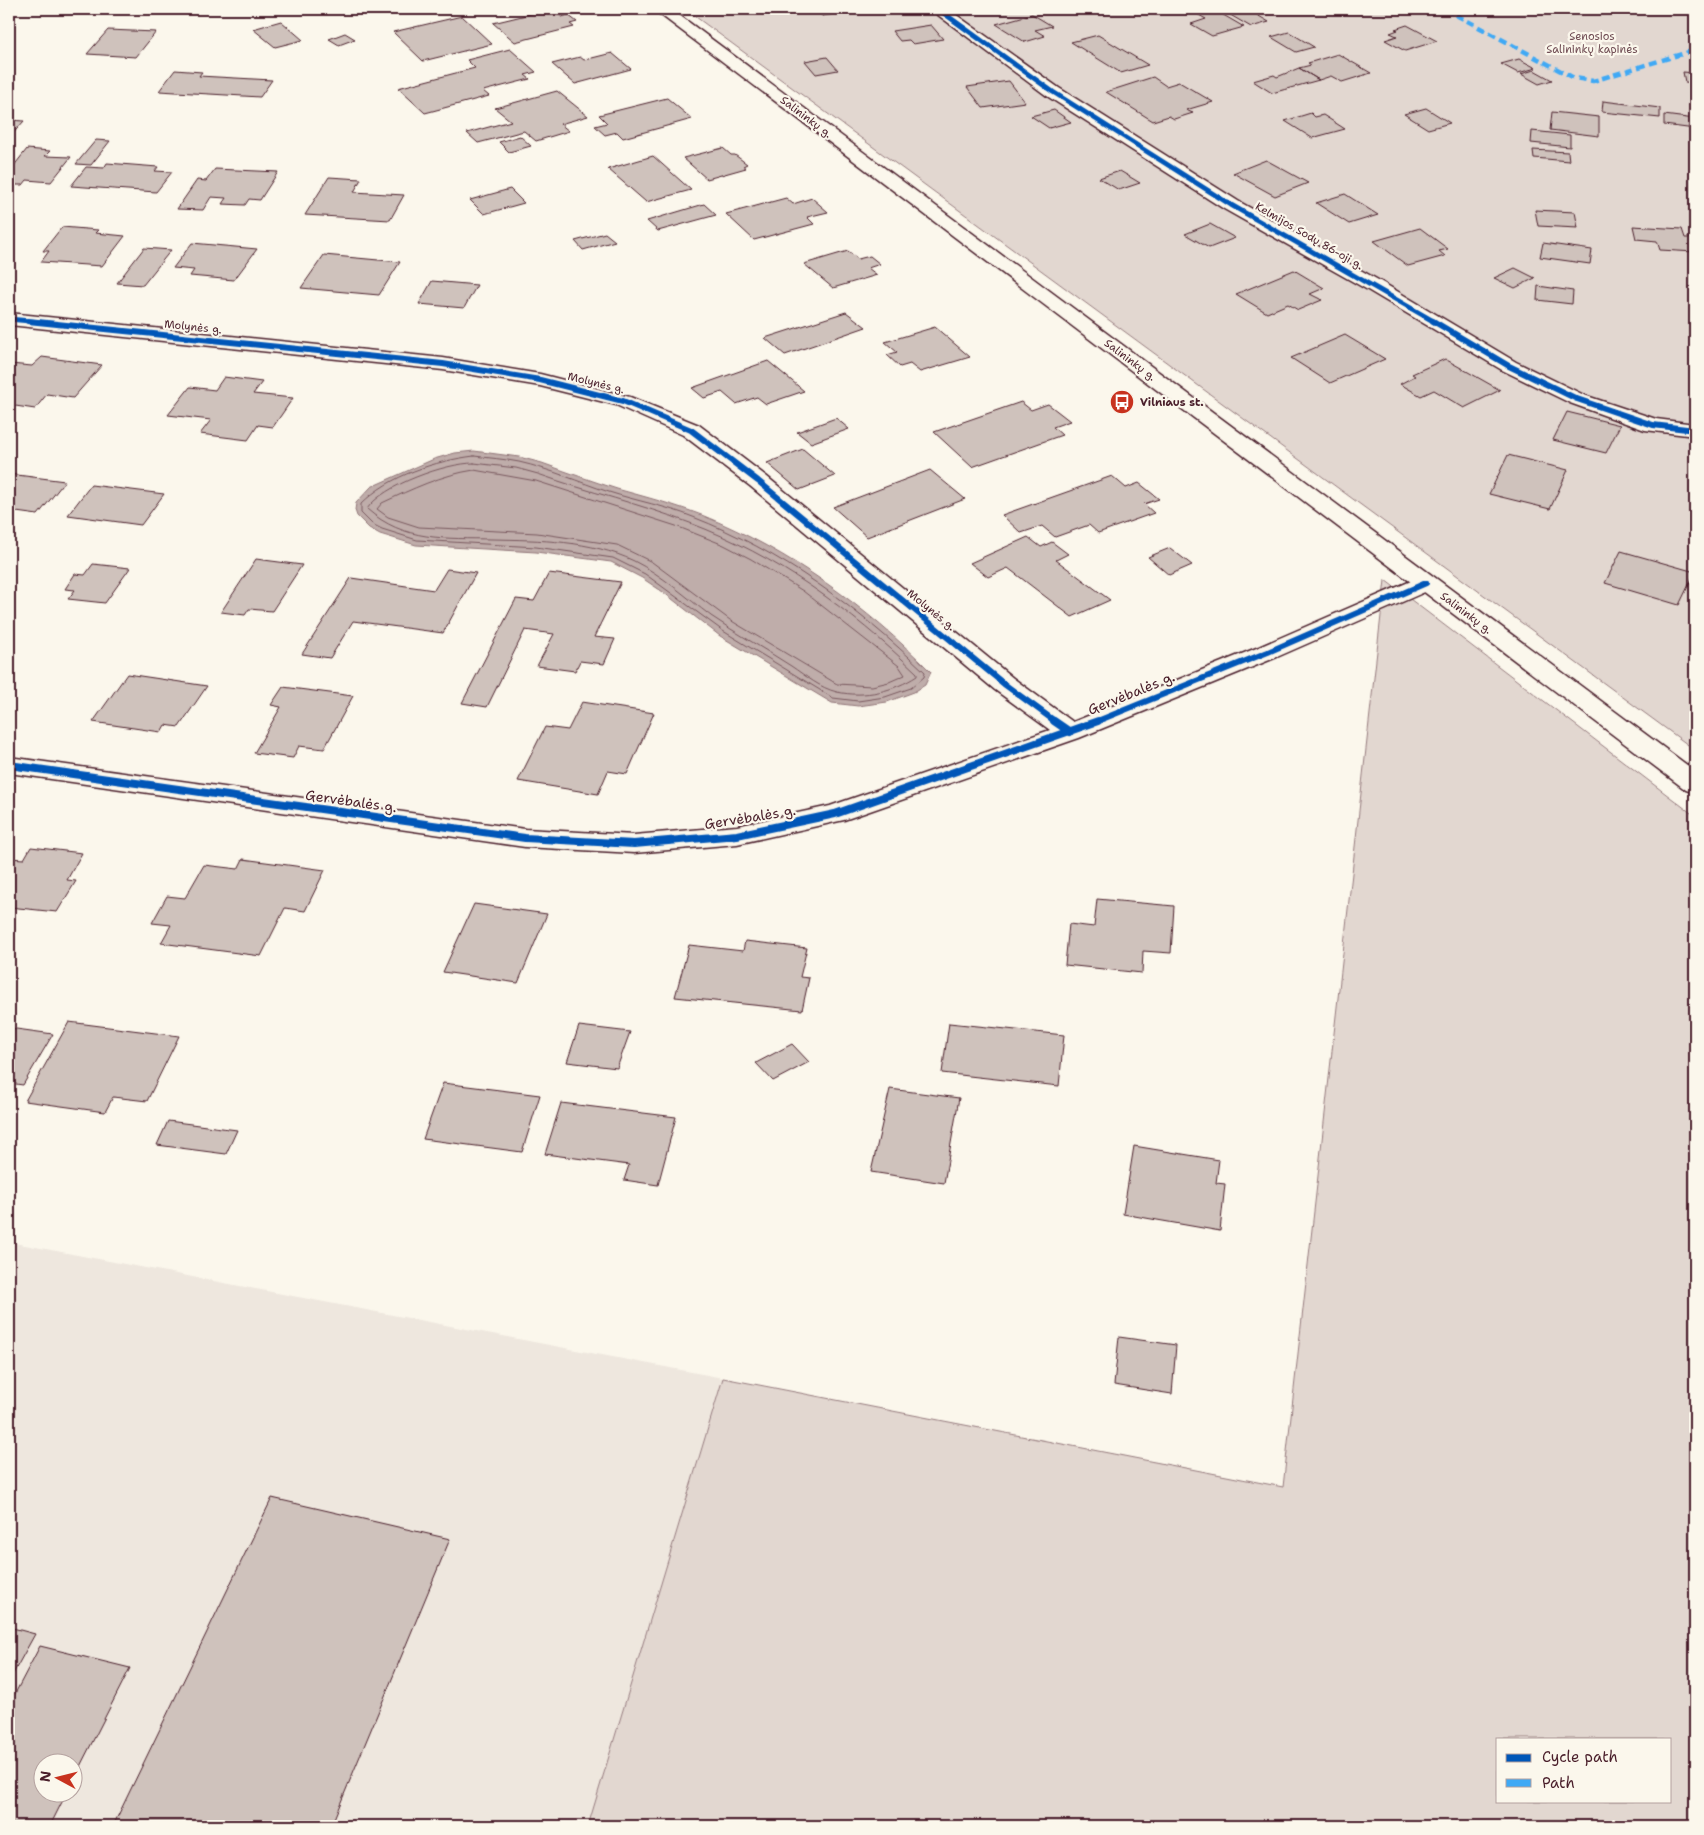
<svg xmlns="http://www.w3.org/2000/svg" width="1704" height="1835" font-family="'Shantell Sans',sans-serif">
<style>
.built{fill:#eee7de;fill-rule:evenodd}
.green{fill:#e2d7d0;stroke:#967b7e;fill-rule:evenodd}
.water{fill:#bfadaa;stroke:#907477}
.lines{fill:none;stroke-linecap:round;stroke-linejoin:round}
.shore{stroke:#79585e;stroke-width:1}
.building{fill:#cfc2bc;stroke:#4a1f2b}
.minor-casing{stroke:#4a1f2b;stroke-width:3}
.major-casing{stroke:#4a1f2b;stroke-width:3}
.minor{fill:#fbf7ec;fill-rule:evenodd}
.major{fill:#fbf7ec;fill-rule:evenodd}
.quiet{stroke:#3fa9f5;stroke-width:4.5;stroke-dasharray:8 4.5;stroke-linecap:butt}
.cycleway-far2-casing{stroke:#fbf7ec;stroke-width:7}
.cycleway-far1-casing{stroke:#fbf7ec;stroke-width:9}
.cycleway-casing{stroke:#fbf7ec;stroke-width:11}
.cycleway-far2{stroke:#0057b8;stroke-width:5}
.cycleway-far1{stroke:#0057b8;stroke-width:6}
.cycleway{stroke:#0057b8;stroke-width:8}
.labels{text-anchor:middle;dominant-baseline:central;stroke-width:4.5;stroke-linejoin:round;paint-order:stroke}
.far-park-label{font-size:11px;fill:#704d54;stroke:#fbf7ec}
.far-street-label{font-size:11px;fill:#4a1f2b;stroke:#fbf7ec}
.far-poi-label{font-size:11px;font-weight:bold;fill:#4a1f2b;stroke:#fbf7ec;text-anchor:start}
.street-label{font-size:14px;fill:#4a1f2b;stroke:#fbf7ec}
</style>
<rect width="100%" height="100%" fill="#fbf7ec"/>
<filter id="ink" filterUnits="userSpaceOnUse"><feTurbulence type="fractalNoise" baseFrequency=".02" numOctaves="2"/><feDisplacementMap in="SourceGraphic" scale="10" xChannelSelector="R" yChannelSelector="G"/><feConvolveMatrix kernelMatrix="1 2 1 2 8 2 1 2 1" color-interpolation-filters="sRGB"/></filter>
<g filter="url(#ink)">
<path class="built" d="M9,1242L723,1378L588,1826H9ZM42,1762H72V1792H42Z"/>
<path class="green" d="M685,9H1695V750Z
M1385,580L1695,816V1826H588L723,1378L1283,1487ZM1498,1739H1670V1801H1498Z"/>
<path class="water" d="M474,451L519,457L542,463C567,472 592,481 617,489C646,497 676,505 704,516C790,551 867,607 931,672L925,685L914,692L887,702L858,706L832,703L720,636L663,592L642,578L611,562L536,552L416,545L380,534L369,528L357,516L355,510L356,503L371,487L434,459L455,453Z"/>
<g class="lines">
<path class="shore" d="M474,456C489,458 504,459 519,462C550,469 579,482 609,492C637,501 666,506 693,517C781,551 857,607 925,672L924,677L911,688L885,697L858,701L833,698L723,631L645,574L613,558L536,547L417,540L382,529L372,524L361,513V504C390,475 435,461 474,456Z
M474,463L516,468L538,474C588,492 641,504 690,523C776,555 851,610 917,673V676C894,691 865,698 837,692C820,688 806,676 791,666C765,649 737,634 711,616C686,597 662,575 634,561C590,540 540,540 492,539C446,538 404,542 367,509C383,485 446,463 474,463Z
M474,470L536,481L676,526L724,545L751,559L803,591L899,666L905,675L889,682L872,686L837,684L730,620L652,562L617,545L537,533L419,527L388,517L377,509L382,503C412,489 441,475 474,470Z"/>
</g>
<path class="building" d="M551,9L562,17L568,15L577,22L570,24L574,27L515,42L493,23Z
M815,9H869L822,16Z
M1195,9H1213L1244,27L1212,36L1191,24L1206,19L1190,10Z
M1220,9H1247L1269,22L1251,27Z
M1032,14L1052,26L1035,30L1045,36L1025,42L996,24Z
M462,16L492,44L423,61L393,32Z
M281,21L303,40L275,47L253,29Z
M931,25L943,39L913,44L909,40L900,41L892,31Z
M1407,25L1437,41L1405,51L1385,40L1397,36L1390,33L1398,30L1395,29Z
M108,30L156,32L136,57L87,54Z
M1289,32L1314,47L1296,52L1271,37Z
M345,33L355,39L339,45L329,39Z
M1098,35L1148,65L1121,73L1071,42Z
M510,49L536,72L525,75L530,79L483,91L489,96L425,113L398,88L475,68L467,60Z
M612,53L631,69L575,84L552,64L580,57L584,60Z
M1338,54L1371,73L1342,82L1331,76L1319,80L1299,68L1311,65L1308,63Z
M827,57L838,70L816,74L805,61Z
M1519,59L1536,68L1518,73L1501,64Z
M1299,68L1319,80L1272,93L1253,81L1274,75L1277,77Z
M175,70L202,72L199,76L272,80L260,97L159,91Z
M1534,70L1552,80L1539,84L1521,74Z
M1683,72L1695,73V83L1685,82Z
M1153,77L1166,86L1179,82L1213,102L1186,110L1193,113L1174,119L1169,116L1153,121L1106,92Z
M1009,81L1025,102L983,108L967,87Z
M557,91L588,116L560,124L569,131L536,141L524,131L478,143L467,133L511,121L495,108Z
M667,98L692,119L623,138L617,132L605,135L595,126L607,123L599,115Z
M1603,101L1660,108V118L1602,112Z
M1426,108L1450,123L1428,129L1404,114Z
M1054,110L1071,122L1049,128L1031,116Z
M1552,112L1599,117V136L1550,130Z
M1311,113L1315,117L1323,115L1345,129L1312,138L1285,121Z
M1664,115L1695,119V129L1664,125Z
M9,120L24,121L9,138Z
M1532,131L1570,135V147L1531,143Z
M520,136L531,146L509,152L499,142Z
M96,140L110,141L91,165L76,164Z
M723,148L731,155H735L747,164L743,166L746,168L707,179L683,158Z
M27,149L50,151L45,156L71,157L51,182L27,180L23,185H9V172Z
M1533,150L1568,152L1569,161L1534,158Z
M653,156L691,190L646,202L608,169Z
M1266,160L1308,183L1275,196L1233,173Z
M107,163L158,167L155,171L172,172L156,192L71,186L86,167L104,168Z
M215,169L278,172L260,200L249,199L245,205L222,204L226,198L211,197L203,210L177,209L197,180L206,181Z
M1120,171L1140,183L1119,190L1099,178Z
M329,177L361,179L354,192L404,195L390,220L305,215Z
M510,189L524,203L484,214L470,200Z
M1345,194L1378,215L1349,224L1316,203Z
M786,198L793,204L812,198L828,212L807,217L814,224L754,240L726,214Z
M704,204L716,215L658,231L647,221Z
M1535,210L1575,212L1578,228L1538,226Z
M1210,224L1235,238L1209,248L1185,234Z
M1633,226L1682,229L1685,238H1695V252L1660,250L1657,241L1636,239Z
M62,227L98,230L95,233L125,236L102,266L41,262L49,251H43Z
M1420,228L1448,249L1439,251L1445,256L1408,266L1374,241Z
M605,233L615,241L583,250L575,241Z
M192,243L257,249L234,280L190,276L194,270L173,268Z
M1543,243L1592,250L1590,264L1540,257Z
M144,248L171,250L143,285L117,283Z
M848,251L858,259L870,256L880,264L868,268L877,275L833,288L804,264Z
M324,255L400,262L379,295L301,288Z
M1515,268L1535,278L1515,288L1494,278Z
M1294,270L1324,288L1310,294L1322,300L1298,310L1288,304L1267,313L1236,294Z
M432,281L477,285L464,308L419,304Z
M1538,286L1573,291L1572,304L1537,300Z
M846,312L866,327L785,355L765,338Z
M935,327L970,357L920,372L910,364L900,367L887,355L897,352L885,342Z
M1345,335L1385,359L1330,383L1291,358Z
M42,357L102,365L73,398L47,394L35,409L9,405V365L10,364L32,366Z
M1445,359L1500,390L1464,408L1434,390L1421,396L1400,384L1415,376L1412,374Z
M768,361L804,391L766,404L757,397L736,404L722,392L704,398L692,388Z
M224,377L262,382L253,394L293,398L273,427L258,425L248,440L200,434L211,420L168,415L190,387L215,390Z
M1021,402L1031,410L1048,404L1070,421L1053,427L1062,435L972,467L934,432Z
M1567,412L1620,425L1606,453L1553,440Z
M836,418L849,429L811,443L797,432Z
M803,449L835,476L799,490L767,463Z
M1508,455L1568,470L1550,509L1489,494Z
M930,470L965,499L867,537L833,507Z
M9,474L65,481L38,515L9,511Z
M1112,476L1126,488L1139,483L1159,499L1144,504L1154,513L1098,533L1089,525L1055,537L1042,526L1021,533L1002,515Z
M91,485L164,494L141,525L68,515Z
M1028,537L1041,547L1052,542L1068,554L1056,560L1110,600L1072,617L1008,568L988,577L970,563Z
M1170,548L1192,565L1169,575L1148,557Z
M1621,551L1695,572L1679,605L1605,583Z
M256,559L302,565L272,611L249,609L245,615L221,612Z
M93,564L130,568L105,603L68,599L75,590L65,589L75,574L85,575Z
M447,569L476,573L443,633L353,621L330,658L302,654L351,578L434,590Z
M549,573L621,582L594,637L615,639L604,664L580,661L575,671L537,666L554,634L525,630L487,707L462,703L516,599L534,601Z
M127,674L207,686L179,727L165,725L161,732L93,722Z
M283,687L353,696L324,749L299,746L293,758L254,753L281,707L271,705Z
M582,702L654,713L627,774L608,771L598,794L518,781L545,727L568,730Z
M31,847L82,853L67,880L76,881L57,912L9,907V858L24,859Z
M243,859L325,870L305,911L285,908L261,956L161,943L171,925L152,923L167,896L185,898L204,865L238,869Z
M1097,899L1174,906L1171,953L1143,951L1142,973L1065,965L1069,924L1094,927Z
M474,904L547,914L518,983L443,972Z
M745,941L807,948L800,977L809,978L802,1010L675,997L689,945L743,951Z
M69,1022L179,1036L147,1101L113,1097L105,1112L25,1101Z
M949,1023L1064,1035L1059,1086L942,1073Z
M579,1026L630,1032L617,1068L567,1062Z
M9,1028L53,1034L23,1085L9,1083Z
M792,1044L809,1062L773,1081L756,1063Z
M443,1083L540,1095L522,1152L423,1139Z
M890,1089L959,1098L944,1183L871,1172Z
M561,1103L676,1117L658,1185L624,1180L629,1165L545,1154Z
M168,1121L237,1130L226,1154L157,1145Z
M1134,1146L1219,1160L1216,1183L1225,1184L1220,1231L1123,1214Z
M1119,1337L1176,1345L1172,1394L1114,1385Z
M272,1498L450,1539L331,1826H113Z
M9,1627L35,1634L9,1681Z
M40,1646L130,1668L72,1782V1762H42V1792H67L50,1826H9V1705Z"/>
<g class="lines">
<g class="minor-casing">
<path id="minor" d="M930,9H948L1059,88L1238,201L1380,281L1516,362L1584,395L1656,419L1695,424V436L1645,430L1570,403L1502,370L1366,289L1224,209L1047,96Z
M9,313L443,358L540,374L630,397L699,425L766,476L1013,678L1073,722L1259,647L1418,578L1426,576L1434,578L1438,583L1434,588L1277,657L1079,738L844,820L737,844L634,853L525,847L9,773V757L525,829L634,835L737,826L830,806L1050,730L995,690L750,486L683,435L616,405L540,386L443,370L9,325Z"/>
</g>
<g class="major-casing">
<path id="major" d="M653,9H671L1695,771V793L1686,790Z"/>
</g>
<use href="#minor" class="minor"/>
<use href="#major" class="major"/>
<path class="quiet" d="M1445,9L1574,78L1593,81L1695,50"/>
<g class="cycleway-far2-casing">
<path id="cycleway-far2" d="M938,9L1053,92L1231,205L1435,322
M9,319L40,322"/>
</g>
<g class="cycleway-far1-casing">
<path id="cycleway-far1" d="M28,321L443,364L540,380L623,401L691,430L758,481L1004,684L1056,722
M1433,321L1509,366L1577,399L1653,425L1695,430
M1095,722L1268,652L1426,583"/>
</g>
<g class="cycleway-casing">
<path id="cycleway" d="M1054,721L1070,732
M9,765L525,838L634,844L737,835L835,814L1098,721"/>
</g>
<use href="#cycleway-far2" class="cycleway-far2"/>
<use href="#cycleway-far1" class="cycleway-far1"/>
<use href="#cycleway" class="cycleway"/>
</g>
</g>
<defs>
<g id="bus-disc" transform="scale(1.25)"><circle r="9.5" fill="#c8321e" stroke="#fbf7ec"/><path d="M-5-6H5V4H4V6H2V4H-2V6H-4V4H-5ZM-3.5-4V0h7V-4ZM-3.5 1.2v1.5H-2V1.2ZM2 1.2v1.5H3.5V1.2Z" fill="#fff"/></g>
</defs>
<g fill-rule="evenodd">
<use href="#bus-disc" x="1122" y="402"/>
</g>
<g class="labels">
<g class="far-park-label">
<text x="1592" y="36">Senosios<tspan x="1592" dy="13">Salininkų kapinės</tspan></text>
</g>
<g class="far-street-label">
<text transform="translate(806 117) rotate(37)">Salininkų g.</text>
<text transform="translate(1309 236) rotate(30)">Kelmijos Sodų 86-oji g.</text>
<text transform="translate(193 327) rotate(6)">Molynės g.</text>
<text transform="translate(1130 360) rotate(37)">Salininkų g.</text>
<text transform="translate(596 383) rotate(14)">Molynės g.</text>
<text transform="translate(931 610) rotate(39)">Molynės g.</text>
<text transform="translate(1466 613) rotate(37)">Salininkų g.</text>
</g>
<g class="far-poi-label">
<text x="1140" y="402">Vilniaus st.</text>
</g>
<g class="street-label">
<text transform="translate(1131 693) rotate(-22)">Gervėbalės g.</text>
<text transform="translate(351 801) rotate(8)">Gervėbalės g.</text>
<text transform="translate(750 817) rotate(-9)">Gervėbalės g.</text>
</g>
</g>
<rect width="1704" height="1835" fill="none" stroke="#fbf7ec" stroke-width="30"/>
<rect x="15" y="15" width="1674" height="1805" fill="none" stroke="#4a1f2b" stroke-width="2" filter="url(#ink)"/>
<rect x="1496" y="1738" width="175" height="65" fill="#fbf7ec" stroke="#b4a19f"/>
<rect x="1506" y="1754" width="25" height="8" fill="#0057b8" stroke="#b4a19f"/>
<text x="1542" y="1762" font-size="15" fill="#4a1f2b">Cycle path</text>
<rect x="1506" y="1779" width="25" height="8" fill="#3fa9f5" stroke="#b4a19f"/>
<text x="1542" y="1788" font-size="15" fill="#4a1f2b">Path</text>
<g transform="translate(58 1778) rotate(277)"><circle r="24" fill="#fbf7ec" stroke="#b4a19f"/>
<path d="M0-4L9 19L0 12L-9 19Z" fill="#c8321e"/>
<text y="-8" font-size="14" font-weight="bold" text-anchor="middle" fill="#4a1f2b">N</text>
</g>
</svg>
